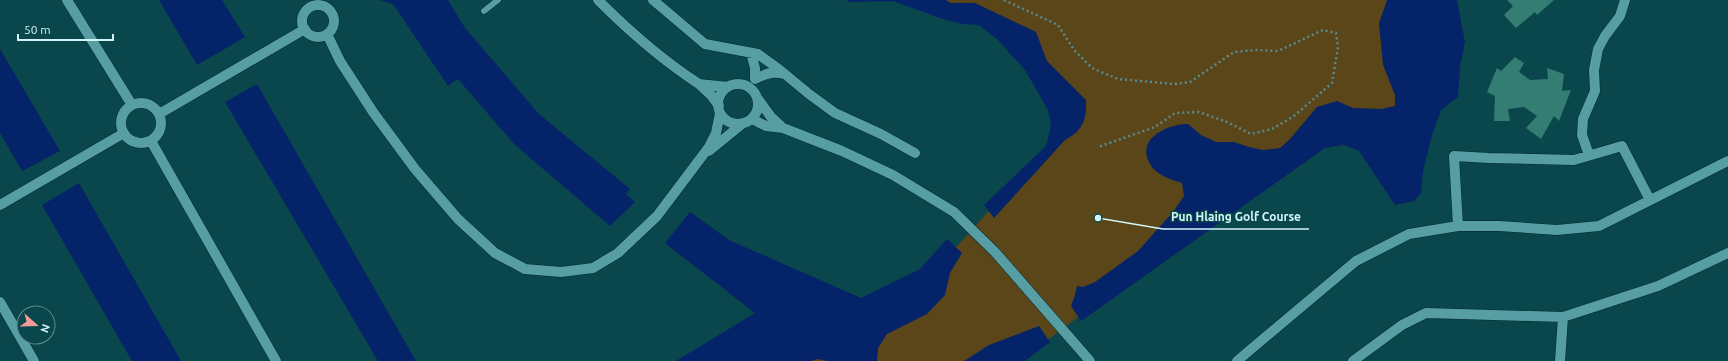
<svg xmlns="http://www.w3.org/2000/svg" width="1728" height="361" font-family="Ubuntu,sans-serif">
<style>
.green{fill:#5b461a}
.water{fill:#052368}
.building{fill:#337d73}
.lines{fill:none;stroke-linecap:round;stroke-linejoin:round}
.service-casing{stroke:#022b2e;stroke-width:7}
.minor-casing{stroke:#022b2e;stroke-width:11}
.path{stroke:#588b8f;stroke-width:2.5;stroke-dasharray:2 3;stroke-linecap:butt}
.service{stroke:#569ea4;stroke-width:6}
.minor{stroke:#569ea4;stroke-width:10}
.leader{fill:none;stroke:#d3f5f8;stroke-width:1.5}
.callout-dot{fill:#d3f5f8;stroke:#09474c;stroke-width:1.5}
.callout-label{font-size:12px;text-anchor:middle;font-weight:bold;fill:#d3f5f8;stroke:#09474c;stroke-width:3;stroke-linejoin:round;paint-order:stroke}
</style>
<rect width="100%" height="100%" fill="#09474c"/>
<path class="green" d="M921,0H1432L1412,135L1321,137L1019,361H702L910,298L1064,128L994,22Z"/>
<path class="water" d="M159,0H222L245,37L197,65Z
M380,0H448L465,28L539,114L630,189L626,194L635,202L610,226L514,144L458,79L448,86L393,4Z
M846,0H946L951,3H975L1036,32L1047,61L1086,100C1087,119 1083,131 1065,140L994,218L984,205L1046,146L1051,125L1048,110L1025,70L998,40L979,25L962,24L943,19L893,1L850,2Z
M1387,0H1457L1465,42L1460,66L1458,97L1441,110L1432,135L1423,171L1421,193L1414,201L1395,205L1359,151L1344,145L1325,148L1081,321L1071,306L1075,295L1077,286L1083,287L1095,282L1138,251L1173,212L1184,196L1182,183C1172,180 1159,176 1152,167C1133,141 1165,124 1188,124L1201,135L1216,142H1234L1249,147L1263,150L1280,148L1290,139L1317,107L1337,101L1353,108L1381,109L1395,106V95L1383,65L1379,23Z
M0,49L60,151L22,171L0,133Z
M257,84L416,361H378L225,102Z
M79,183L181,361H132L42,205Z
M690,212L729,240L861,298L920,269L947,239L962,253L950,273L945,295L927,314L887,334L878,348L877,361H827L818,359L811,361H676L755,313L665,243Z
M1039,326L1050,342L1025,361H964L989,345Z"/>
<path class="building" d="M1507,0H1554L1537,15L1535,12L1516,28L1504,15L1513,6Z
M1515,57L1524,63L1519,72L1530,80L1548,79L1547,68L1564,74L1562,91L1571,90L1559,121L1554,116L1541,139L1526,128L1537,116L1524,107L1508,109L1510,121H1494L1495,96L1487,92L1497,68L1501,71Z"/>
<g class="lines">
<g class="service-casing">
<path id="service" d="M484,11L498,0"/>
</g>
<g class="minor-casing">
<path id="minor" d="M67,0L132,105
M598,0C629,31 662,60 699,84
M653,0L705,44L758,54L780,70L809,94L835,113L881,134L915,153
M302 21a16 16 0 1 1 32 0a16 16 0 1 1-32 0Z
M327,34L340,61L373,112L415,169L458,219L495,253L525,269L561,272L593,268L618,253L657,216L709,147L716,133L720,113
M751,53L755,68V79C765,74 772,71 784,74
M718 104a20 20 0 1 1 40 0a20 20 0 1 1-40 0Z
M121 123a20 20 0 1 1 40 0a20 20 0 1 1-40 0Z
M719,106L711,95L699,84L728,87
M159,114L305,29
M752,119L766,126L783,128L771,117L758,99
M783,128L842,151L893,175L954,212L995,252L1090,361
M151,141L276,361
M709,151L742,124
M1589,155L1582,135L1583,119L1595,91L1594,70L1598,49L1605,36L1620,16L1625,0
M0,205L124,133
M1458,226L1454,156L1489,158L1574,160L1622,146L1650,200
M0,302L34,361
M1237,361L1356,261L1409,234L1458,226H1499L1557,230L1599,226L1728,161
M1353,361L1402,325L1426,313L1563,317L1658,286L1728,253
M1560,361L1563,317"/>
</g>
<path class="path" d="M1004,0L1058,25L1074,50L1092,68L1118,79L1174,84L1190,82L1234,52L1256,50L1278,51L1323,30L1336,33L1338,47L1332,83L1294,116L1272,129L1251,134L1227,122L1199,112L1175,113L1155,127L1098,147"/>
<use href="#service" class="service"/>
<use href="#minor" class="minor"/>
</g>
<path class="leader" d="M1098 218L1163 229H1309"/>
<circle class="callout-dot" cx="1098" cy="218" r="4"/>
<g class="callout-label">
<text x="1236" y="221">Pun Hlaing Golf Course</text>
</g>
<g transform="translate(36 325) rotate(110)"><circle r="19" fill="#09474c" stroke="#5a8d91"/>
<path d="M0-3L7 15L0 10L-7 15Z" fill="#f59b97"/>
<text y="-6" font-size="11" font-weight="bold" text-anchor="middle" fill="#d3f5f8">N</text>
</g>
<path d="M18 34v6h95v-6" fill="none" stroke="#d3f5f8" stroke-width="2"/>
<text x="24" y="34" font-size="12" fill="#d3f5f8" stroke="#09474c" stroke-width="3" paint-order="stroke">50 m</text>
</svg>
